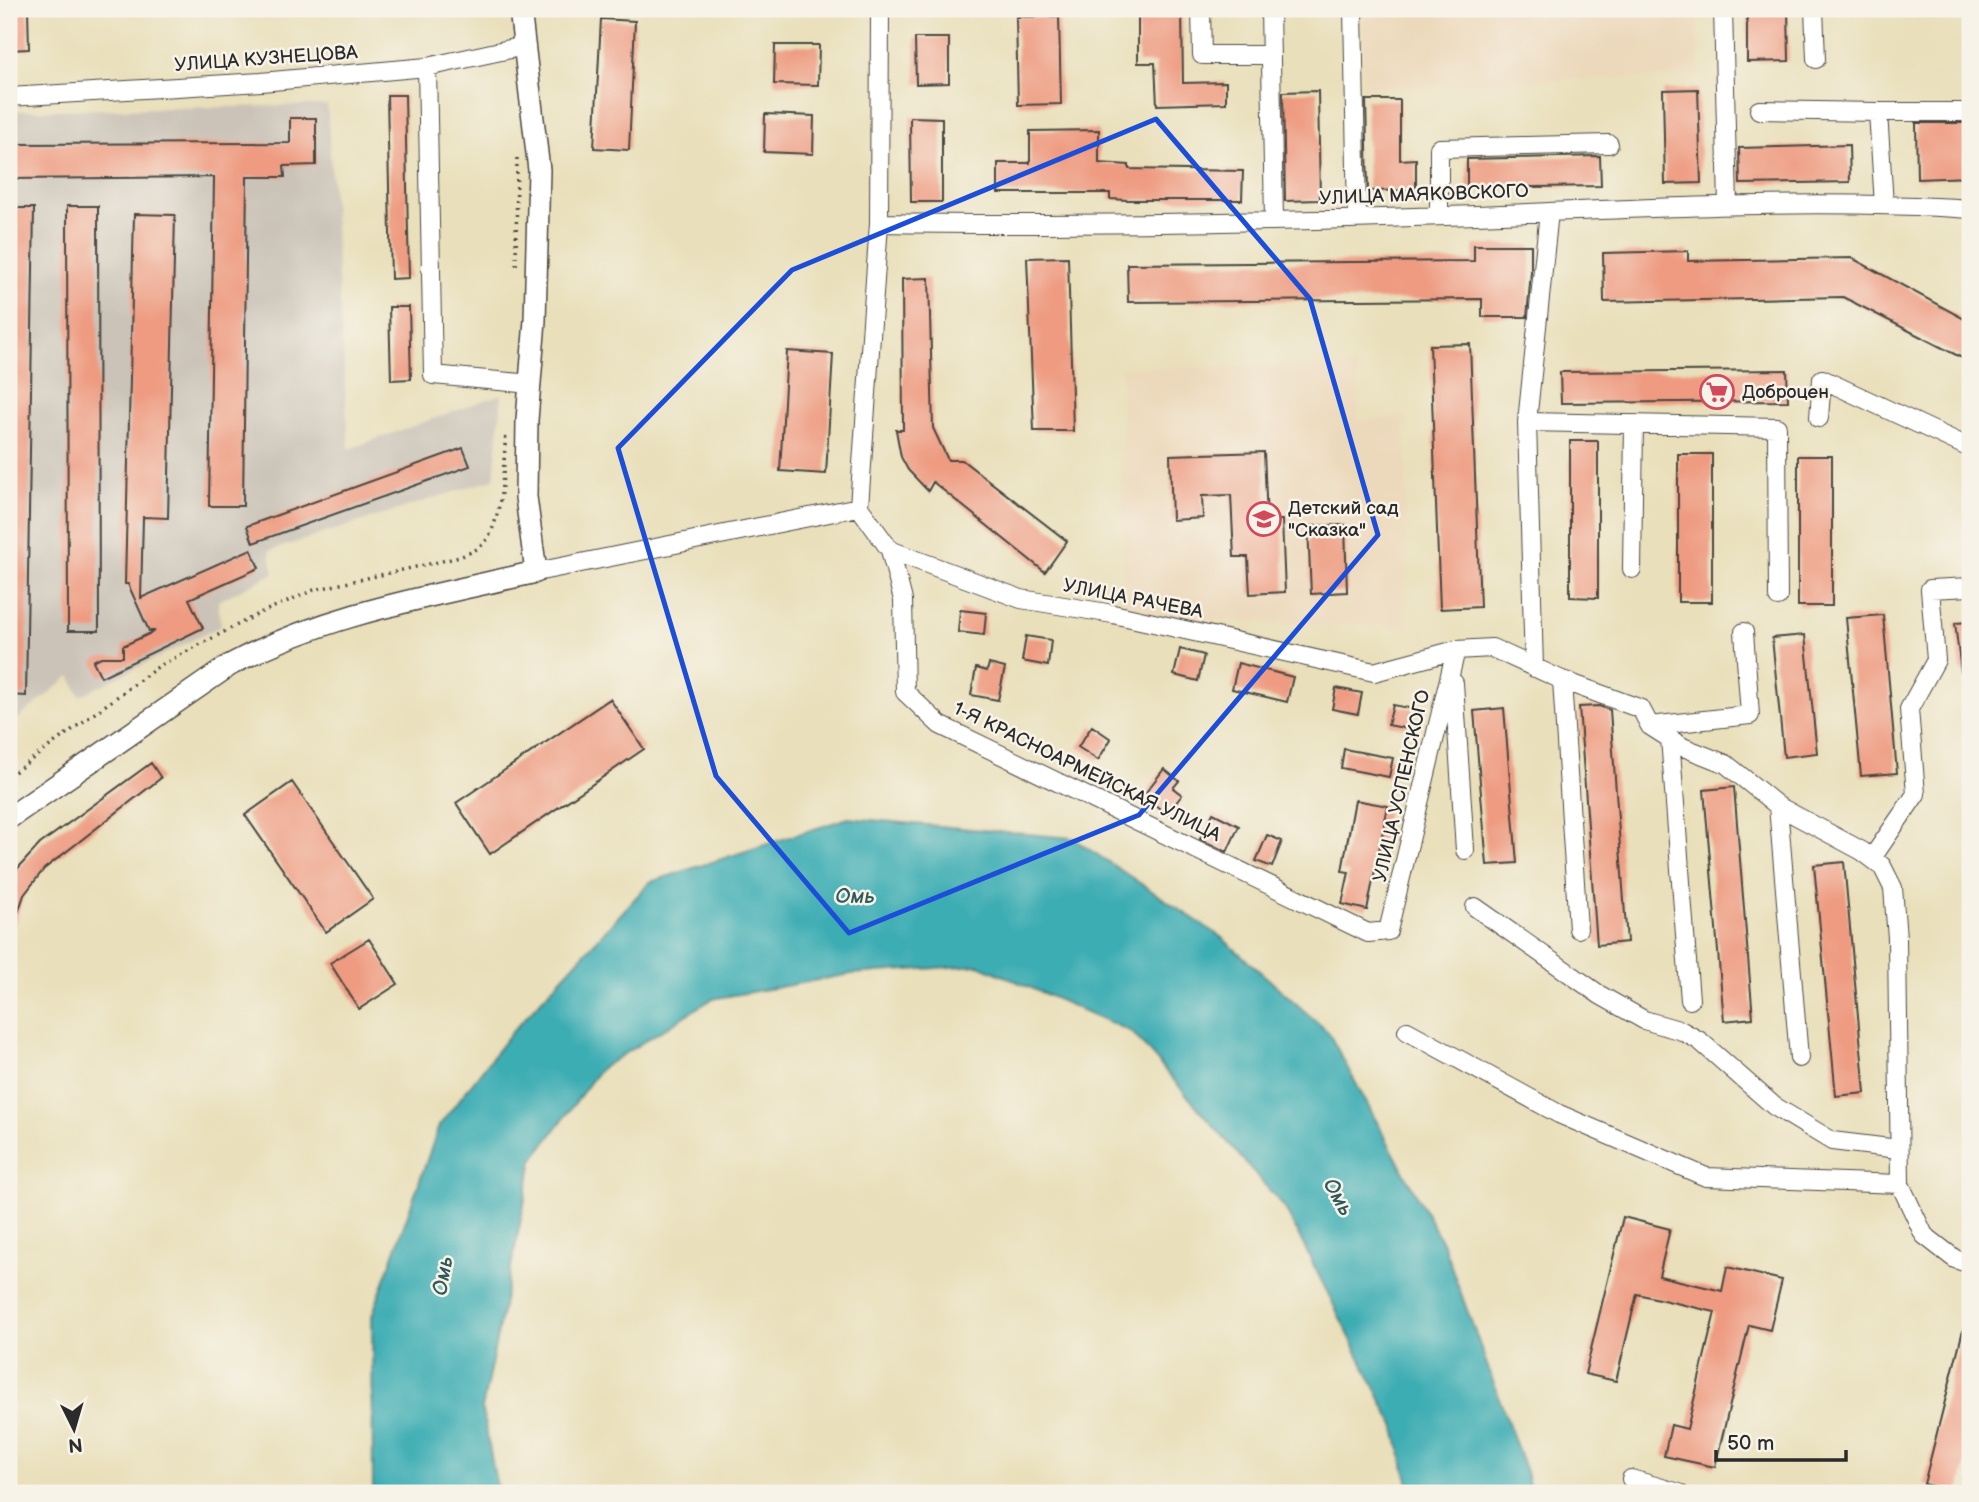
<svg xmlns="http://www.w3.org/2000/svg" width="1979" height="1502" font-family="'Balsamiq Sans',sans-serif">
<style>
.built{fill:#ecd8ba}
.industrial{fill:#cbc3b8}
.water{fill:#3cadb4;stroke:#346c70;stroke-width:2}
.building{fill:#ee9b81}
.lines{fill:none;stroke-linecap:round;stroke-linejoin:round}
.minor-casing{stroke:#484640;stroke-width:20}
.major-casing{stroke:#484640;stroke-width:24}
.path{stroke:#484640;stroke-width:3.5;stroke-dasharray:2 5;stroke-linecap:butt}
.minor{stroke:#fff;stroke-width:18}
.major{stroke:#fff;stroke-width:21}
.marked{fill:none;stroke:#1d4ed8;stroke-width:5;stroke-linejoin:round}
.labels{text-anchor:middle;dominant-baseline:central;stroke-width:5;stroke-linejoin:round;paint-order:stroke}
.street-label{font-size:19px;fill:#2b2b2b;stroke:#f7f3e8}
.poi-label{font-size:19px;fill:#2b2b2b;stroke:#f7f3e8;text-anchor:start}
.water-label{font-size:21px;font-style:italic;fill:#31585b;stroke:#f7f3e8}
</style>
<rect width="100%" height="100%" fill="#f7f3e8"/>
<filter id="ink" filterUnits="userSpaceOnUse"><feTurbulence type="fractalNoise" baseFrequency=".0143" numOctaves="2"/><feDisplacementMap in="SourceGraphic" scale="14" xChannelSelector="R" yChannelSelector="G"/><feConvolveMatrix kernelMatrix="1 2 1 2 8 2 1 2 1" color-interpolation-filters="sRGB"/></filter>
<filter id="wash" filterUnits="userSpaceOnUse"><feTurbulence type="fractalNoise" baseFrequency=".00686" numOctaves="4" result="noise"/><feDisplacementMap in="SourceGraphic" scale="28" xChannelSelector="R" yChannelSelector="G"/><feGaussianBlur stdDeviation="1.57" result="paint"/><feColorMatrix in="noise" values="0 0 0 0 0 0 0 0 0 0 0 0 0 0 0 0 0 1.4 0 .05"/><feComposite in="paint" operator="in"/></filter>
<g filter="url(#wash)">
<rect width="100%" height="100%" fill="#e9dfba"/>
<path class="built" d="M1363,9H1697L1699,75L1364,88Z
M1357,365L1359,421L1406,416V627L1124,617L1121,368Z"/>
<path class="industrial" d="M327,105L349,449L502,394L494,479L269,551L274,573L218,601L221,626L80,696L70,676L9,726V111Z"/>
<path class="water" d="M848,818L1072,838L1221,937L1328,1032L1443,1244L1526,1472L1531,1493H1411L1394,1425L1285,1208L1132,1032L979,965L851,974L712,999L600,1069L533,1160L482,1409L498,1493H373L372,1316L439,1126L511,1033L650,882Z"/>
<g id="blocks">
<path class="building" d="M9,9H28L29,49L9,50Z
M1138,9H1182L1183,83L1226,82V103L1157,105L1155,63H1138Z
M1747,9H1788L1789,61L1747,62Z
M1059,16L1061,104L1018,105L1016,17Z
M601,19L635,21L629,150L594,148Z
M915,38H949V83L916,84Z
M775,45H819L818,85L774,84Z
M1698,89L1701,183L1665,184L1663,90Z
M1318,91L1320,200L1285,201L1283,92Z
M387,95H405L409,278L391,279Z
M1366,100H1400V160L1416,159V190L1368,191Z
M765,114L814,116L813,154L764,152Z
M910,117L942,118V202H911Z
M290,118H316V165L284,166L285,177H247L243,506H209L214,177L9,179V144L290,143Z
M1916,123H1969L1970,177L1917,179Z
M1099,130V163L1129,165V169L1243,171L1242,200H1128L1110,199V193H998V163H1030V131Z
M1849,145L1850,182L1740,184L1739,148Z
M1600,156L1601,186L1467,188V159Z
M67,206H98L99,631H68Z
M9,208H34L26,696L9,695Z
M134,214L175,215L168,518L143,517L141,598L251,549L259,568L189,599L203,628L101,677L93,661L101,657H123V646L155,631H149L128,584H125Z
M1474,245H1531V272L1527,317H1482V299L1128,302L1127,264L1474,261Z
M1688,251V261L1852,258L1970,322V362L1843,297L1604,302L1603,253Z
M1068,257L1073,431H1034L1027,258Z
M929,278L933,428L948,460H962L1067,541L1045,572L933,482L928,491L908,470L901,457L896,430H903L902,279Z
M389,307H409L411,379L391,380Z
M1470,344L1480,607L1440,609L1430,345Z
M787,351L833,354L826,474L780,471Z
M1787,370L1788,401L1561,403L1560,372Z
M1570,441H1598V598L1570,597Z
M463,448L470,466L253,543L247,526Z
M1264,452L1267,520H1282L1285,592L1250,594L1248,557H1234L1231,495L1202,496L1203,518L1172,520L1170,455Z
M1678,454H1712V602H1678Z
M1798,456H1832V606H1798Z
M1345,525L1347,592L1311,594L1308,526Z
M960,610L986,613L984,635L958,632Z
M1883,615L1897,773L1861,776L1846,618Z
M1970,622V672H1961L1955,623Z
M1805,635L1817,753L1784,757L1772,638Z
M1026,636L1051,640L1048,666L1022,661Z
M1180,649L1204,655L1198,681L1174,675Z
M1238,663L1293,677L1287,702L1232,689Z
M989,664L1005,668L998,700L971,695L976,668L987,671Z
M1336,688L1362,693L1358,714L1332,709Z
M610,699L644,749L490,854L456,803Z
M1393,705L1414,709L1409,729L1388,725Z
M1599,706L1610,710L1627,942L1597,945L1579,707Z
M1504,708L1517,863L1487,865L1474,711Z
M1092,726L1111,739L1098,760L1078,747Z
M1344,749L1393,758L1389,777L1341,768Z
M151,763L161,778L44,869L24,895L11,934H9V878L40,844Z
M1164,769L1179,781L1173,788L1182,795L1167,814L1143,796Z
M292,782L373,899L326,932L245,815Z
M1734,787L1753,1018L1724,1021L1704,790Z
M1355,800L1388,806L1367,910L1342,904L1349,872L1342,871Z
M1213,813L1239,826L1227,852L1200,839Z
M1267,835L1282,841L1272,867L1256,861Z
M1844,862L1865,1093L1836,1096L1814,865Z
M369,939L398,984L359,1009L330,963Z
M1623,1217L1670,1229L1659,1276L1722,1291L1727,1267L1782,1280L1770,1330L1749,1325L1715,1467L1664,1456L1671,1425L1687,1429L1715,1312L1637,1294L1616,1381L1585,1374Z
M1965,1322L1970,1323V1448L1959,1492L1924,1484Z"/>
</g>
</g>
<g filter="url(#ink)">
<use href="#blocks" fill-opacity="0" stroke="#484640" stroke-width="2"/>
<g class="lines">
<g class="minor-casing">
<path id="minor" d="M880,9L879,223L859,507L890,550L903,600L905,692L940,725L1368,933L1388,931L1456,650
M1201,9L1202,55H1271
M1270,9L1274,220
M1353,9L1357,219
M1723,9L1728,206
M1814,9L1816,59
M427,67L433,375L531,384
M9,97L261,82L427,67L524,46
M1759,110L1878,112L1884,205
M1878,112H1970
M1549,212L1527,422L1777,427L1778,597
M1439,216V148L1609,144
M879,223C1078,226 1278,222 1477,215C1641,209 1806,198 1970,209
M1819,418L1822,379L1970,448
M1527,422L1534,668
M890,550L1021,599L1113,614L1374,672L1456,650L1492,648L1562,680L1641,709L1650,726L1683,747L1726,764L1778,806L1862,851L1882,866L1893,888L1897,938L1900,1184L1924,1235L1955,1259L1970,1264
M1632,569L1634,424
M536,572L859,507
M1562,680L1578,929
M1454,683L1465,850
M1650,726L1750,715L1744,632
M1670,738L1690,1000
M1778,806L1799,1058
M1872,858L1916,794L1909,709L1936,660L1930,589L1970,587
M1475,907L1600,995L1644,1020L1682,1031L1700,1041L1774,1106L1832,1141L1898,1149
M1407,1031L1559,1114L1706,1177L1900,1184
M1631,1479L1679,1493"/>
</g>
<g class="major-casing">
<path id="major" d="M9,818L230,665C324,614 432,596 536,572L526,497L527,420L535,320L539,170L520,9"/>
</g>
<path class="path" d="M516,265L517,154
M9,776L159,666L262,612L314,590L460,557C468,553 478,550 484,543C504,520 503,463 506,433"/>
<use href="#minor" class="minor"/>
<use href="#major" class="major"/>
</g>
</g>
<path class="marked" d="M1156,119L1310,299L1378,535L1139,815L849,933L716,776L618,448L792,270Z"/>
<defs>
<g id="supermarket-ring" transform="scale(1.75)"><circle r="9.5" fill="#f7f3e8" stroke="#d1495b" stroke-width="1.5"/><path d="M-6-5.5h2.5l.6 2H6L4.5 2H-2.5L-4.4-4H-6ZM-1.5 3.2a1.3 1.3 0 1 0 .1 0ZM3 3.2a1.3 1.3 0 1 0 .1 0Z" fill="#d1495b"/></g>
<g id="school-ring" transform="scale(1.75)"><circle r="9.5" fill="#f7f3e8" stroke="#d1495b" stroke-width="1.5"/><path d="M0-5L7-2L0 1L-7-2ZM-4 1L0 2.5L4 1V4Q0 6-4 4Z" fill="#d1495b"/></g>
</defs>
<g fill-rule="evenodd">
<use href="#supermarket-ring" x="1717" y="392"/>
<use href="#school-ring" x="1264" y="519"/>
</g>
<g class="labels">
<g class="street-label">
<text transform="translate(266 59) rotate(-4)">УЛИЦА КУЗНЕЦОВА</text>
<text transform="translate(1424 195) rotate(-2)">УЛИЦА МАЯКОВСКОГО</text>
<text transform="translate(1133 599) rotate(11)">УЛИЦА РАЧЕВА</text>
<text transform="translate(1087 772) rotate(26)">1-Я КРАСНОАРМЕЙСКАЯ УЛИЦА</text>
<text transform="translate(1402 786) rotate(-77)">УЛИЦА УСПЕНСКОГО</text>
</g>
<g class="poi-label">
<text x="1742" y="392">Доброцен</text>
<text x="1288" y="508">Детский сад<tspan x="1288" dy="22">"Сказка"</tspan></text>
</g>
<g class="water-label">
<text x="855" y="896">Омь</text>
<text transform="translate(1338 1197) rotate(61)">Омь</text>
<text transform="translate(443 1276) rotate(-80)">Омь</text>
</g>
</g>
<rect width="1979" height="1502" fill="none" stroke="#f7f3e8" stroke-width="35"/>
<g transform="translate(74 1429) rotate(175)" stroke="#f7f3e8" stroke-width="5" paint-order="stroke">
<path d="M0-5L12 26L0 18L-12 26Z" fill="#2b2b2b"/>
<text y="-10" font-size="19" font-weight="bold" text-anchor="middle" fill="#2b2b2b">N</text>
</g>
<path d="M1716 1450v10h130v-10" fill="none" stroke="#2b2b2b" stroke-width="3.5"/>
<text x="1727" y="1450" font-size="21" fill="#2b2b2b" stroke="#f7f3e8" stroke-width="5" paint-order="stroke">50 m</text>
</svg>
